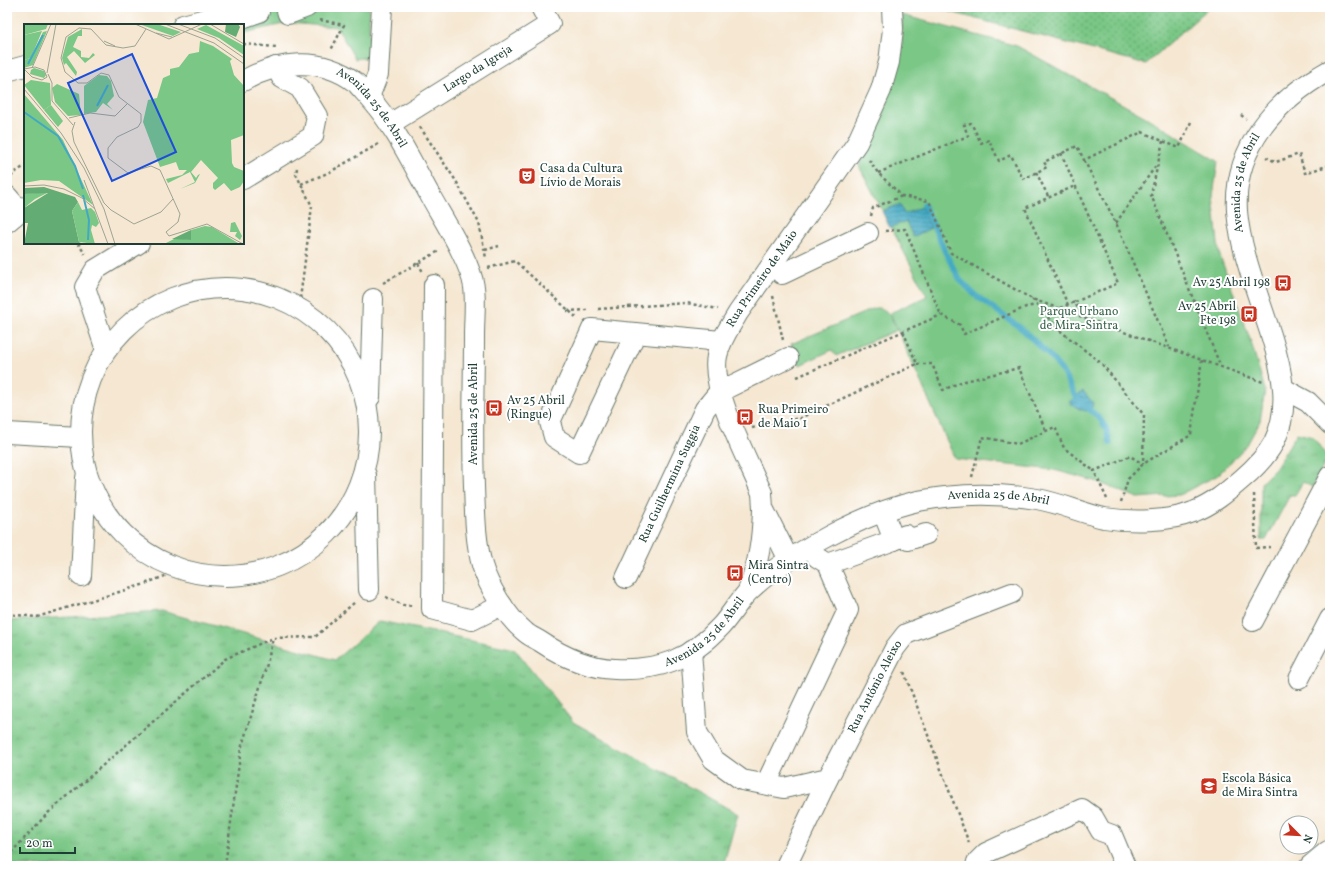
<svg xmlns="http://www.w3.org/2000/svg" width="1337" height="873" font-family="Vollkorn,serif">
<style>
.grass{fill:url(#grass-tufts);stroke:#4c825d}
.park{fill:#7ac786;stroke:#4c825d}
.garden{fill:url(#garden-dots);stroke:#4c825d}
.water{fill:url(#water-rules);stroke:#31737c}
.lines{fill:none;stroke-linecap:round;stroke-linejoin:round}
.stream{stroke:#43a9c3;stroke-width:5.5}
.minor-casing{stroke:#6a786b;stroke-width:22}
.path{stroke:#6a786b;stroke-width:2.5;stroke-dasharray:3 3;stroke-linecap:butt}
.minor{stroke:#fff;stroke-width:20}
.labels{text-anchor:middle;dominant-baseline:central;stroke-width:4;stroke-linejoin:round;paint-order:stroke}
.street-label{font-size:12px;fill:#1f3d34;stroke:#fff}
.poi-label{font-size:12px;fill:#1f3d34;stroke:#fff;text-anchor:start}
.park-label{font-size:12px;fill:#3a664d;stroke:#fff}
.inset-river{fill:none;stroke:#43a9c3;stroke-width:2}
.inset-road{fill:none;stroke:#9fa392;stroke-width:1}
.view{fill:#1d4ed8;fill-opacity:0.15;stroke:#1d4ed8;stroke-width:2}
.inset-edge{fill:none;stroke:#1f3d34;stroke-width:2}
</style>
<defs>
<pattern id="grass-tufts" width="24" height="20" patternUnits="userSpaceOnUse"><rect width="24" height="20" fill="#7ac786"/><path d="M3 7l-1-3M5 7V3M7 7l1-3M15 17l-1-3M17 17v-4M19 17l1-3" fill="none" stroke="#63a36e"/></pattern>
<pattern id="garden-dots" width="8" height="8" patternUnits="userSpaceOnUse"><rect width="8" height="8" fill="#7ac786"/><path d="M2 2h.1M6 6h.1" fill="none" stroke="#63a36e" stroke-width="1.8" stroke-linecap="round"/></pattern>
<pattern id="water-rules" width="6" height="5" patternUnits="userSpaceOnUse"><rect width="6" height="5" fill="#43a9c3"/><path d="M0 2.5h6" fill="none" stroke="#378b9f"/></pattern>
</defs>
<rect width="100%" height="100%" fill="#fff"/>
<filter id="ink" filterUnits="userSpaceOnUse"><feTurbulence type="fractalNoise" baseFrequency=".025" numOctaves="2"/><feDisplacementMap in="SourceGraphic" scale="8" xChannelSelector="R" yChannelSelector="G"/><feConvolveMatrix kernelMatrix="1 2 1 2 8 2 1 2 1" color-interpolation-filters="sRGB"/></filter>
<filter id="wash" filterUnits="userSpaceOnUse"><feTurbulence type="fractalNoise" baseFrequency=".012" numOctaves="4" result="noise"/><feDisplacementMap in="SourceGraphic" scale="16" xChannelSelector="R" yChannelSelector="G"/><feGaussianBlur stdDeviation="0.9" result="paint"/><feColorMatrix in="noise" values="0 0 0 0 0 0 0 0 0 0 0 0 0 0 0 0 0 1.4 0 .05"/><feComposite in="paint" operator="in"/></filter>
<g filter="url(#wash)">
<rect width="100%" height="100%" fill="#f5e7d1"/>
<path class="grass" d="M1297,433L1313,437L1328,458L1312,487L1303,482L1295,495H1290L1266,540H1261V483L1274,470Z
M162,611L335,660L380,621L515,649L573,722L738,814L723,866H7V621Z"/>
<path class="park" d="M234,7H369L370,57L355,59L337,27L288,23L243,33V25H240Z
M902,15L1017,46L1144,116L1218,161L1213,196L1219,253L1251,342L1265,390L1260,421L1247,445L1218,475L1179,495L1138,498L1095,481L1054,470L955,459L890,313L927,296L859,166C876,129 894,93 901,52C903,40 902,27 902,15Z
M875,308C889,307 891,319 897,330L836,356L832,350L800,365L791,344Z"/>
<path class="garden" d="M932,7H1210L1146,64Z"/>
<path class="water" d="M900,204L904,214L922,207L931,228L913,237L906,221L890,228L882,211Z
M1083,391L1093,403L1091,410C1083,413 1076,407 1069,402Z"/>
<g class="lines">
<path class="stream" d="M924,205L946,254L960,280L975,295L1022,329L1050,356L1062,371L1076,397L1100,419L1106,428L1110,443"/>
</g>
</g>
<g filter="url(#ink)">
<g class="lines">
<g class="minor-casing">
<g id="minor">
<path d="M286,7L288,14L307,7"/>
<path d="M183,25L224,14L236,20L259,12L257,7"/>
<path d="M7,71L25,66"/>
<path id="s1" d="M243,81C278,61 321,56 355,82C357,83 366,94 368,96C395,126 412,163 431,197C443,219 471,263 474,287C476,302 474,320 474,336C474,386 472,436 474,486C475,511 475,540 482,565C488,586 507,617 524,631C529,636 535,638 541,642C562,656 589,668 615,669C659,671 691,659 721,626C732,614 740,598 752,588C793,551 865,513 918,501C957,493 998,493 1037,499C1060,503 1082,513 1104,518C1130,522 1169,522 1193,512C1212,505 1227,492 1242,479C1255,468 1266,457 1274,442C1291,408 1282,370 1271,335C1259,297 1240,250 1237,211C1233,147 1277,99 1330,70"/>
<path d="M369,97L378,74L382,7"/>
<path id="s2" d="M390,124L550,24L541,7"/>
<path d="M243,179L313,136L317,116L300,88L282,78L276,67"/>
<path d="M7,196L20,211"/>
<path d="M7,222L25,207"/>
<path d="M782,274L868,233"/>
<path d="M434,285L432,609L472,620L502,605"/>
<circle cx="225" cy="432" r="144"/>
<path d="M636,333L579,453L554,437L550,422L592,329L721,341"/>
<path d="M106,350L85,287L95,270L139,243"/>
<path d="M1284,389L1308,402L1330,424"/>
<path d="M370,397L373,299"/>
<path d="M7,433L80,437"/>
<path d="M366,475L369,590"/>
<path d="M894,540L906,535L908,540L926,534"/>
<path d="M817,557L828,564L894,540L883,512"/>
<path id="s3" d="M789,560L763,508L762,493C748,460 710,390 717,356C720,340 730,327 738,313L857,143L881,90L889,62L893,29L892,7"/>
<path d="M81,576L86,478"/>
<path id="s4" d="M626,578L705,409L719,392L788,358"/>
<path d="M748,591C759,561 762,541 763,510"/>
<path d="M1253,621L1330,476"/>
<path id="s5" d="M691,651L697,732L713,759L742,780L784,788L828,778L895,648L906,634L1012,593"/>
<path d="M1299,679L1330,619"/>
<path d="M766,784L848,610L828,564"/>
<path d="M786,866L828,778"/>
<path d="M976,866L977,862L986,853L1082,809L1093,817L1101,831L1112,835L1125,866"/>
<path d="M1310,866L1328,851"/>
</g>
</g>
<path class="path" d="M320,20L344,25L331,50
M243,44L276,47
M1241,115L1246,119
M420,127L456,181L479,223L486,258
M1163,141L1151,195L1220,365
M1061,153L1118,283L1075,302L1081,316
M1266,157L1276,162L1299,154L1305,173L1330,165
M869,160L878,173L902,196L929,201L951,253L1032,299L1263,382
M1084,160L1116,223L1169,347
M297,168L296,174L312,206L299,307
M1036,172L1049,198
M878,173L968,136L964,125L971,123L981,143L989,140L999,161L1011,155L1023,179L1047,167L1044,162L1077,146L1084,160L1142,132L1179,148L1191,122
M11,177L14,173L25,166
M301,184L330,172L380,143
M871,216L873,208L902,196
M1116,223L1157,164
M885,231L905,229L941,315L960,325L964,334L1026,307L1037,305
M78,243L85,254
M485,250L499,246
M418,263L423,272
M488,268L515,261L578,319
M383,283L439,251
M773,296L783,340
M1032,299L1058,329L1101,363L1144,415L1143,464
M1068,305L1025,208L1075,186
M1060,308L1075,302
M598,309L686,303L718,309
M567,311L587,310
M917,364H932L943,390L961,382L1019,368L1046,431
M797,377L941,315
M752,428L800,418L917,364L903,331
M972,477L982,437L1018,444L1055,427L1064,448L1094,471
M1254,494L1256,548L1270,547
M1107,499L1094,471L1130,456L1143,464
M1121,502L1128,479L1143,464L1191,435L1202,359
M386,597L403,605L413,606
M7,614L37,617L142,585L180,570
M904,672L969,843
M7,857L48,813L225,659L273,638L315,637L355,602
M225,866L241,749L267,664L273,638"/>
<use href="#minor" class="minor"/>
</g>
</g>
<defs>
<g id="theatre-square" transform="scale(0.9)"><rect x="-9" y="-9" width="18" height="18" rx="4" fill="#c8321e" stroke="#fff"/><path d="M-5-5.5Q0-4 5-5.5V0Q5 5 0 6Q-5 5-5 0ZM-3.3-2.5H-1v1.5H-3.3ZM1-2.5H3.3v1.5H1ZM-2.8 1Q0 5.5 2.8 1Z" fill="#fff"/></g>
<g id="bus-square" transform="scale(0.9)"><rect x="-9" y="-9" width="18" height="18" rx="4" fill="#c8321e" stroke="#fff"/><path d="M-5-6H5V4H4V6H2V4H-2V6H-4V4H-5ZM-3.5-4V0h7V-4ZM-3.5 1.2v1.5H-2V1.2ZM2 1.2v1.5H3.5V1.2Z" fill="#fff"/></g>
<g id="school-square" transform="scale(0.9)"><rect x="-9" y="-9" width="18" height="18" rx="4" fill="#c8321e" stroke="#fff"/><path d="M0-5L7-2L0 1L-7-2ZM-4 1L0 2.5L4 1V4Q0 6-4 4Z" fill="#fff"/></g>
</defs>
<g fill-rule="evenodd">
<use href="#theatre-square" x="527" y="176"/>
<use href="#bus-square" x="1283" y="283"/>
<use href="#bus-square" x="1249" y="314"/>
<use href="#bus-square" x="494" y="408"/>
<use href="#bus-square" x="745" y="417"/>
<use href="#bus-square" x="735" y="573"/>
<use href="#school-square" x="1209" y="786"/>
</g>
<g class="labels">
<g class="street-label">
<text stroke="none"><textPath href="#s2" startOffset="104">Largo da Igreja</textPath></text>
<text stroke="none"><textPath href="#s1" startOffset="149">Avenida 25 de Abril</textPath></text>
<text stroke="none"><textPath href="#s1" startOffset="1828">Avenida 25 de Abril</textPath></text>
<text stroke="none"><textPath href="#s3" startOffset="309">Rua Primeiro de Maio</textPath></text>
<text transform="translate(474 414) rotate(-90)">Avenida 25 de Abril</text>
<text stroke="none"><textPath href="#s4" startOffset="104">Rua Guilhermina Suggia</textPath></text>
<text stroke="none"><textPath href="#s1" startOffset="1253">Avenida 25 de Abril</textPath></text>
<text stroke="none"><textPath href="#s1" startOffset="917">Avenida 25 de Abril</textPath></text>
<text stroke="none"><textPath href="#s5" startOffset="339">Rua António Aleixo</textPath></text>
</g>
<g class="poi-label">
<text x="540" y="169">Casa da Cultura<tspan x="540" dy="14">Lívio de Morais</tspan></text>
<text x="1270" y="283" text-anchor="end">Av 25 Abril 198</text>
<text x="1236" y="307" text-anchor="end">Av 25 Abril<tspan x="1236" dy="14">Fte 198</tspan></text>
<text x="507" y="401">Av 25 Abril<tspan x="507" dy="14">(Ringue)</tspan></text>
<text x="758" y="410">Rua Primeiro<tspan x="758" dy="14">de Maio 1</tspan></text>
<text x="748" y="566">Mira Sintra<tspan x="748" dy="14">(Centro)</tspan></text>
<text x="1222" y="779">Escola Básica<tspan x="1222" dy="14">de Mira Sintra</tspan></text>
</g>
<g class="park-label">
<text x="1079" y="312">Parque Urbano<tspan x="1079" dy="14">de Mira-Sintra</tspan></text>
</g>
</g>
<g transform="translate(24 24)">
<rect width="220" height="220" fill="#f5e7d1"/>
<path d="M0,0H24L22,5L0,11ZM115,0H133L157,8L149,12ZM182,1L220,22V31L195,14L173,5ZM23,7L9,41L0,44V36L7,34L19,8ZM176,17L189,22L208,35L206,37L210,51L220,62V111L207,116L208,139L210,143L220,147V157L216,163L207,167L200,159L191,166L189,164V159L194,154L177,136L167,148L172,154L174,151L176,150L171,159L156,165L171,158L166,148L144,159L142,155L158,151L163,146H155L152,138L136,143L119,98L124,76L133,74L139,54L146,51V45L155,43L165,30L175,28ZM10,44L20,47L22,51L20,54L6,50L7,46ZM27,81L39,97L34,103L20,86ZM25,168L11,175L0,184V170ZM211,198L218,212L216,216L211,212L213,208H206L207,199ZM181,202L188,203L214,219L140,220L152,214L167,216V206Z" fill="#7ac786"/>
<path d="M202,0H214L216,3L212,13L201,8ZM20,163L51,173L54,178L48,187L55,218L59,220H0L4,199H0V184L24,169L0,170V164ZM167,206V216L148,215Z" fill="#63ac73"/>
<path d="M58,5V12H54L49,23L57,27V33L65,34L69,29L71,31L61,39L50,27L43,33L53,48L52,52L42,39L40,41L38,34L44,13ZM75,51L83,52L87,57L90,72L83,80L89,86L79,79L72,88L60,90V62ZM0,70L39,116L69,181L35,157L17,156L0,159Z" fill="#7ac786"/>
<path d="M18,7L7,34L0,36V11ZM7,56L26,59L27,81L20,86L0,61ZM33,60L55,70L57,91L44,92L31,78L28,64ZM54,178L58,186L67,184L71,188L75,199L72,203L68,201L67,206L71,220L55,218L48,187Z" fill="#7ac786"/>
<path class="inset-river" d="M4,40L19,11M73,82L84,61M0,88L34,112L51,142L59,165M59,171L65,196L64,216"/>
<path class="inset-road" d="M111,0L145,15L178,0M141,0L190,19L220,40M154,0L191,14L220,34M186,0L220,20M132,9L148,13M80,17L91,22M82,21L67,5L55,4L42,13L37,34L41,48L54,59H63L77,49L85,51L95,73L117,90V98L114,103L93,113L84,124V134L104,149L127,142L136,146L156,190L154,198L142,208L145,212L183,200L219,220M82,21L99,24L111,22L122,5M8,44L27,0M0,45L8,53L18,56L23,53L20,46L11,43L0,45M23,49L32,0M24,50L28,59V77L49,101M0,65L37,109L60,144L80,185L91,220M45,94L66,89L91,92L103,80M51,98L48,107L50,118L80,179L87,186L110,200L137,188L149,175M60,156L84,220M0,162L20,161L40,165L58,174L71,185"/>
<path class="view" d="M108,30L152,128L88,157L44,59Z"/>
<rect width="220" height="220" class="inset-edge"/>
</g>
<rect width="1337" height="873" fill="none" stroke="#fff" stroke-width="24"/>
<g transform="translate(1299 835) rotate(114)"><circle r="19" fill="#ffffff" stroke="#a5b1ae"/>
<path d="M0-3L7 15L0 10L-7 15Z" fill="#c8321e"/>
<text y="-6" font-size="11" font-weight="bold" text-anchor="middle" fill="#1f3d34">N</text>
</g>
<path d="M20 847v6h55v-6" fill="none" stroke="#1f3d34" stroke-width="2"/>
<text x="26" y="847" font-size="12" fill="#1f3d34" stroke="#ffffff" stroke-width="3" paint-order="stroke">20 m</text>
</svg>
